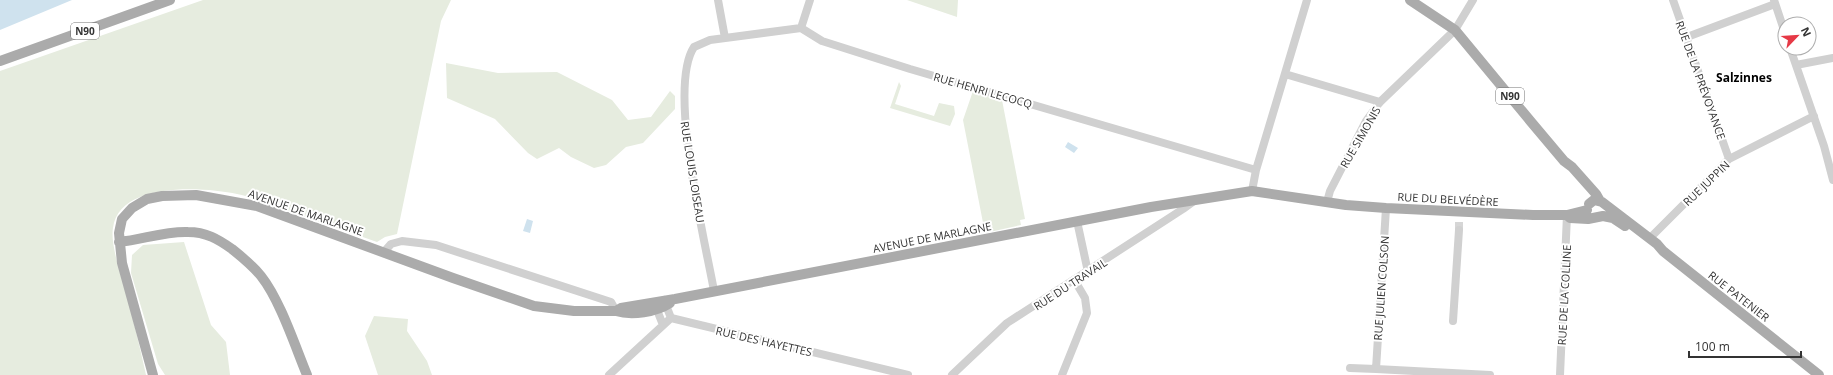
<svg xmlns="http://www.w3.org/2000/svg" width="1833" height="375" font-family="'Open Sans',sans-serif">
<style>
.green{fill:#e6ecdf}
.water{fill:#cfe2ee}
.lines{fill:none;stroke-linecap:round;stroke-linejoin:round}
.minor-tunnel{stroke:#d6d6d6;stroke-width:8;stroke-dasharray:8 4;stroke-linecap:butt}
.minor{stroke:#d0d0d0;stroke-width:8}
.major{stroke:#ababab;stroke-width:10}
.labels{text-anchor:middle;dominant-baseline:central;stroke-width:4;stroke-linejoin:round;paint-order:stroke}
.shield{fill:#fff;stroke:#707070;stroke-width:1}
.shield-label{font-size:10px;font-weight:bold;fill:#333}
.street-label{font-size:11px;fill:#333;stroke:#fff}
.neighbourhood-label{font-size:12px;font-weight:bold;fill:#000;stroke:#fff}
</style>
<rect width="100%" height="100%" fill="#fff"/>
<path class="green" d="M203,0H451L441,21L397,234L385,237L377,242C346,231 314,220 283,209C268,204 252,197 237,194C204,187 119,181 113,228C110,244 122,279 127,296C134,322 140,348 146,375H0V71Z
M907,0H958L957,17Z
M446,63L498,73L557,72L612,100L628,120L651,117L670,91L675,96V109L643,143L626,147L606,165L594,168L571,157L559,148L537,159L528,153L495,119L447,98Z
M899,82L901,86L895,104L934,116L939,103L954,106L955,114L950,126L890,108Z
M973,91L1002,100L1025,219L1020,220L1021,225L985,233L963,120Z
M184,242L211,325L226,342L230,375H165L158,364L131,273L132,255L143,245Z
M374,316L408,319L407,331L427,361L432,375H378L365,336Z"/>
<path class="water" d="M0,0H72L0,30Z
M1068,142L1078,148L1074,153L1065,147Z
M527,219L533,221L530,233L523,231Z"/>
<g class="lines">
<path class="minor-tunnel" d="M1459,230V218"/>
<path class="minor" d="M718,0L725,38
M1673,0L1729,159
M1774,0L1785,33
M801,28L810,0
M1687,37L1775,4
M1790,48L1824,146L1833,180
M1796,65L1833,58
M1285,74L1380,102
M1252,191L1256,170L1307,0
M1327,202L1330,191L1366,121L1380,102L1455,30L1473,0
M1386,208L1376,369L1490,375
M1077,221L1088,272
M1650,238L1729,159L1814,116
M384,252L391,244L402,241L436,245L611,302L616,311
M714,291C705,240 667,88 694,47L710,40L801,28L822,41L910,69L1256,170
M671,318L908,375
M1453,321L1459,230
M663,325L655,305L664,300L671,318
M1350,368L1376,369
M609,375L671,318
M952,375L1007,323L1183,209L1194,201
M1062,375L1087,313L1085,298L1075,281
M1560,375L1567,215"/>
<path class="major" d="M1410,0L1455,30L1532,123L1564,161L1572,167L1596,194L1600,201
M0,61L170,0
M1589,204L1594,200L1602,202L1657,244L1663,251L1819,375
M1567,215L1570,218L1588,219L1603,216L1613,218L1625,226
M119,242C142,240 164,231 188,232C206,232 218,239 232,249C242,257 253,266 261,276C280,300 295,346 307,375
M616,311L621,308L675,299L1151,207L1252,191L1346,205L1386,208L1533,215H1567L1587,210
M153,375L122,263L119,233L122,219L132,208L147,199L162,196L196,195L257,206L453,278L534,306L574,311H616C632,316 656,312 670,303"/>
</g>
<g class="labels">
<g class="shield">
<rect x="71" y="23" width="28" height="16" rx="3"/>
<rect x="1496" y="88" width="28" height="16" rx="3"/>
</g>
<g class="shield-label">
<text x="85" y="31">N90</text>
<text x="1510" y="96">N90</text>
</g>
<g class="street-label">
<text transform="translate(1701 80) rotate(70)">RUE DE LA PRÉVOYANCE</text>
<text transform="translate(983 90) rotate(16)">RUE HENRI LECOCQ</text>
<text transform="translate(1360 137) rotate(-60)">RUE SIMONIS</text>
<text transform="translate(693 172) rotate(81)">RUE LOUIS LOISEAU</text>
<text transform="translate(1706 183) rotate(-44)">RUE JUPPIN</text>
<text transform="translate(1448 199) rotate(3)">RUE DU BELVÉDÈRE</text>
<text transform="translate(306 212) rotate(19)">AVENUE DE MARLAGNE</text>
<text transform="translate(932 237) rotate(-11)">AVENUE DE MARLAGNE</text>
<text transform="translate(1070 284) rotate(-33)">RUE DU TRAVAIL</text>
<text transform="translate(1381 288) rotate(-86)">RUE JULIEN COLSON</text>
<text transform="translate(1564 295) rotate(-87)">RUE DE LA COLLINE</text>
<text transform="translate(1739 296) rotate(38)">RUE PATENIER</text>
<text transform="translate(764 341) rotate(13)">RUE DES HAYETTES</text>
</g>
<g class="neighbourhood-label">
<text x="1744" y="77">Salzinnes</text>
</g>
</g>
<g transform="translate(1797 36) rotate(65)"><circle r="19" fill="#ffffff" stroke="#adadad"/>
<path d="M0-3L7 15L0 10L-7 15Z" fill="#e63946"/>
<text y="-6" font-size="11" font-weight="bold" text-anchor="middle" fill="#333333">N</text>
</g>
<path d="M1689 351v6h112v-6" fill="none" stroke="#333333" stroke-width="2"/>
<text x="1695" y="351" font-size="12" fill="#333333" stroke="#ffffff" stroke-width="3" paint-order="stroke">100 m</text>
</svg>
